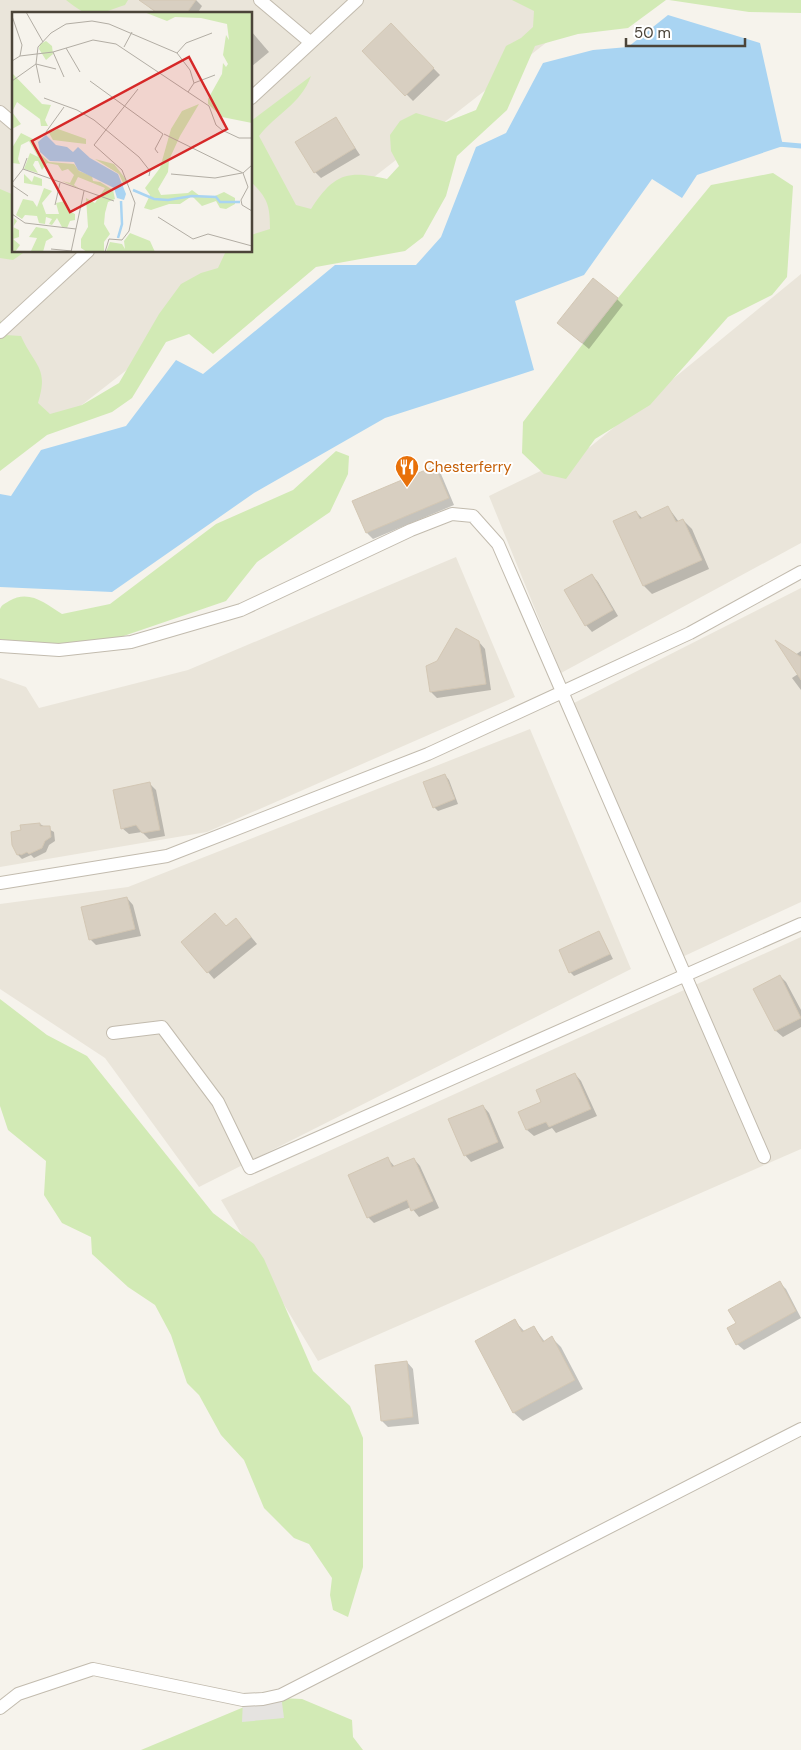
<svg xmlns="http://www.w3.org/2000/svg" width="801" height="1750" font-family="'DM Sans',sans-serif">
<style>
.residential{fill:#eae5da;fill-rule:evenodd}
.green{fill:#d2eab5}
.parking{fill:#e5e3e0}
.water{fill:#a9d4f2}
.shadow{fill:#0003}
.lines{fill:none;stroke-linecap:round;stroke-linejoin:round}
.stream{stroke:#a9d4f2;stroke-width:5}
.building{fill:#d8cfc1;stroke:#d3c7b4}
.street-casing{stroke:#c2bbae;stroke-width:14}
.street{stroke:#fff;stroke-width:12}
.labels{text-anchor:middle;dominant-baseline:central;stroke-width:4;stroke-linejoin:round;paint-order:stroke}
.food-label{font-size:15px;fill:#c56008;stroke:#fff;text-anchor:start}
.inset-river{fill:none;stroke:#a9d4f2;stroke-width:2.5}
.inset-road{fill:none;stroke:#b2ada4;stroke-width:1}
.view{fill:#d62828;fill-opacity:0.15;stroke:#d62828;stroke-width:2.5}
.inset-edge{fill:none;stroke:#4b4439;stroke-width:2.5}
</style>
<rect width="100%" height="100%" fill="#f6f3ec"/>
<path class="residential" d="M0,0H601L42,436L0,438ZM14,14H251V251H14Z
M801,274V543L561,673L489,496L590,447Z
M456,557L515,697L207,832L0,867V678L26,687L39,708L188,670Z
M801,588V902L680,958L574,703Z
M530,729L631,969L199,1187L105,1058L0,989V904L128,887Z
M801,937V1149L318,1361L221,1200Z"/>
<path class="green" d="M66,0H128L125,5C95,15 92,21 66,0Z
M512,0H666L628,28L578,34L535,46L507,110L457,156L446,196L423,237L405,251L316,267L213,354L189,334L166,342L132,398L112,412L47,435L0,471V320L5,335L21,336C35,367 49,367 38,403L50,414L82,405L119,383L159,314L181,284L201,273L218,268L226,251H251V235L270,229C270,206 268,198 251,182V121L311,76C301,104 276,114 259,136L296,205L311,209C334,173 348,170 387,179L399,166L391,151L390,135L400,121L416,113L446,122L476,110L506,46L521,38L533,27L534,11Z
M669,0H801V13L749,12Z
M773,173L793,186L787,277L772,295L728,317L650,405L595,439L566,479L544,474L522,453L523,422L618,298L711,185Z
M0,189L14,195V251H26L13,260L0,258Z
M336,451L349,456L348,474L330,512L257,562L226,601L109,641L25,646L0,639V609C2,604 5,604 9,601C29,589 45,603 62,614L110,604L216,524L293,490Z
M0,999L47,1035L87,1056L213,1213L254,1244L264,1259L313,1371L350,1406L363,1438V1567L348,1617L333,1610L330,1595L332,1578L309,1544L294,1538L264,1508L244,1460L221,1435L199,1395L187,1383L171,1335L155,1305L128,1287L92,1254L91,1237L62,1223L44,1195L46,1161L8,1130L0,1106Z
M279,1698L302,1699L352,1720L353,1737L363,1750H141L263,1699Z"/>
<path class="parking" d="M281,1695L284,1718L242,1722L243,1700Z"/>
<path class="water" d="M668,15L760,43L783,146L697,175L682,198L652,179L584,275L515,301L534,370L385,418L254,493L112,592L0,587V494L11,496L41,450L126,426L176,360L203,374L335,265H416L441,237L476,147L506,133L543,63L593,50L628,47Z"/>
<path class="shadow" d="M144,0H196L202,6L197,14H158L150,8Z
M391,25L440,75L413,101L364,51Z
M251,31L269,52L251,67Z
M336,119L360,155L321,178L315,172Z
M617,299L623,305L589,349L565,329Z
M435,467L441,474L454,505L373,539L367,533Z
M668,507L679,522L683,520L692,529L709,569L652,594L644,586L636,512L643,519Z
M592,575L598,582L618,616L592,632L586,625Z
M479,642L485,649L491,690L437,698L431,692Z
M801,651V690L792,678L798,674L789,659Z
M445,775L449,780L458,804L438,811L434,807Z
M150,784L156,790L165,836L149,839L142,832L129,834L122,828Z
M40,824L54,832L55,841L49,845L46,852L34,858L31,855L22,859L18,855Z
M127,898L133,905L141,936L96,945L90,939Z
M242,926L257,944L214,979L182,942L227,927Z
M599,932L613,959L574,976L570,972Z
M780,976L786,982L801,1010V1027L783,1037L776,1031L754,990Z
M575,1074L581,1081L597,1116L556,1133L552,1128L534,1136L527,1130L520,1112L542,1103Z
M483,1106L489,1113L504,1148L471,1162L465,1155Z
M388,1159L395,1167L414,1159L420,1166L439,1208L419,1217L411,1207L374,1223L368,1217Z
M780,1283L786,1289L801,1318L744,1350L737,1344V1324Z
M515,1321L525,1332L534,1327L545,1342L552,1338L561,1347L583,1389L523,1421L514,1413L476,1342Z
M407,1362L413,1369L419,1424L388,1427L382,1421Z"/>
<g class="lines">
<path class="stream" d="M778,144L801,146"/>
</g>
<path class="building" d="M139,0H196L186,14H159Z
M391,23L434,68L405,96L362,51Z
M336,117L355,148L314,173L295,142Z
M593,278L618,298L582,343L557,323Z
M435,466L449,498L366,533L352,501Z
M668,506L676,522L683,519L702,560L643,586L613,521L636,511L640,519Z
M592,574L613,610L585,626L564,590Z
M456,628L479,641L486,684L430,692L426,666L437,661Z
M775,640L801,657V680Z
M445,774L455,799L433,808L423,782Z
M150,782L160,830L142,833L136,825L121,829L113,790Z
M40,823V826H50L51,837L45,841L42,848L29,854L27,852L21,855L20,854L17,855L12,845L11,832L21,830L20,825Z
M127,897L135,929L89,940L81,907Z
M215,913L226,926L236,918L251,937L207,973L181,942Z
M599,931L610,954L569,973L559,950Z
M780,975L801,1018L775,1031L753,989Z
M575,1073L591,1109L549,1127L546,1122L526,1130L518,1112L541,1102L536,1090Z
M483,1105L498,1142L464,1156L448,1119Z
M388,1157L392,1167L414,1158L433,1201L411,1211L407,1200L367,1218L348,1175Z
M780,1281L796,1311L736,1345L727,1328L736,1323L728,1310Z
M515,1319L522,1332L534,1326L543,1342L552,1336L575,1380L513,1413L475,1341Z
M407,1361L413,1417L381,1421L375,1365Z"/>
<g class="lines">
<g class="street-casing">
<path id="street" d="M260,0L310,42
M251,98L357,0
M0,112L14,124
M0,332L88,251
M0,646L59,650L131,642L241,610L411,530L452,514L473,516L498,544L764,1157
M0,883L167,856L428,754L690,633L801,572
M113,1033L162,1027L218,1102L250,1168L801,924
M0,1708L18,1694L93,1669L243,1700L263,1699L281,1695L801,1429"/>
</g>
<use href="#street" class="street"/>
</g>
<defs>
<g id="restaurant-pin" transform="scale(1.25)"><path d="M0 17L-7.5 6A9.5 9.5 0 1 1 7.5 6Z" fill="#e8710a" stroke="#fff"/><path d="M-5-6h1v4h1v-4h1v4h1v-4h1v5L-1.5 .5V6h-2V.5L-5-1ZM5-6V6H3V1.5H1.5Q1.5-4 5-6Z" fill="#fff"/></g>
</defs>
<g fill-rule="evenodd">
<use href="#restaurant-pin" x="407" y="467"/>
</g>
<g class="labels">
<g class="food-label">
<text x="424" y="467">Chesterferry</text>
</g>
</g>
<g transform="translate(12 12)">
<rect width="240" height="240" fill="#f6f3ec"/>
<path d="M132,0H240V111L210,105L196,92V87L210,62L211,51L214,55L216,52L211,43L214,23L217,28L215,12L189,6L163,5L155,9ZM34,29L40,34L41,42L34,48L27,37L28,32ZM0,61L30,92L39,93L33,108L36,114H29L28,107L5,90L0,100L9,112L0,117ZM187,92L168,124L157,148L156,160L146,177L149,183L176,181L180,178L188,184H203L212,180L223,186V192L214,197L208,196L204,189L190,194L180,184L168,192H157L139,198L132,196L138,183L133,176L148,156L159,117L170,99ZM46,117L74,127V132L41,128L37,121ZM9,121L21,127L27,141L37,150L62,152L67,159L80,164L81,169L88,170L101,178L103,187L96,190L93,201L92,212L98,222L92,230V240H75L69,236V227L76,215L74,186L83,191L93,176L66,165L62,173L68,177L50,169L58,171L62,163L56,157L50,159L46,153L35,151L30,158L26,149H23L21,153L26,161L12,157L18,141L26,145L17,129L9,133L6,147L8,152L0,151V136ZM83,147L102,152L116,170L111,171L107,162ZM12,162L20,170L22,164L30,167V174L12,171ZM32,176L40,179L30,191L34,202H47L44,191L53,189L57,199L63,202V208L58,209L55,216L50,215L45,206L40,213L37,212L40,207L34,205L33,212L27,211L25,204L13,203L10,207L4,203L11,187L21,189L25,195ZM2,206L5,209L1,215L7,218V225L1,227L8,233L3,240H0ZM24,215L35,217L41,225L34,229L31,240L19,239L25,226L17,225ZM118,221L138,229L143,240H94L98,230L110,232L113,237L112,229Z" fill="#d2eab5"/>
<path d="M34,123L44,133L55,135L61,140L66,135L78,146L106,162L114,182L112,188L105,186L102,176L66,158L62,150L38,149L28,140L26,130Z" fill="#a9d4f2"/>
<path class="inset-river" d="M121,178L142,187L156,188L180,184L204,185L208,190H228M106,226L110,212L109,189"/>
<path class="inset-road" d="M14,0L31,30M0,4L10,33L8,44M112,35L120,20M54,36L68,60M41,40L52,65M0,49L8,44L41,40L81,28L104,32L197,94L204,113L210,118L227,126H240M0,69L24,52L26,35L39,21L54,12L80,9L97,12L165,41M78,69L151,122L143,137L146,141M28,71L24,52L44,57M182,71L178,58L165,41L174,31L200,21M176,80L182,71L203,63M32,86L65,98L82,108L127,145L138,159L137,164M34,120L52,95M152,122L231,161M15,146L11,157L102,189M240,153L231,161L236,175L229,188L230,193L240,199M159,162L203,166L230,161M0,171L11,157M0,173L16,184M43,193L48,171M0,202L13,211L64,217M146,205L181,227L196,222L240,234M39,237L60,239M59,240L72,179M93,240L97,227L110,228L117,219L123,191L110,158L82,133L126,77"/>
<path class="view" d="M177,45L215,117L58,200L20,129Z"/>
<rect width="240" height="240" class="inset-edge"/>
</g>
<path d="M626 38v8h119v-8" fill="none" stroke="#4b4439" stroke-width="2.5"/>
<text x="634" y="38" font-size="15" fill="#4b4439" stroke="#ffffff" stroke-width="4" paint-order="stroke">50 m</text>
</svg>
